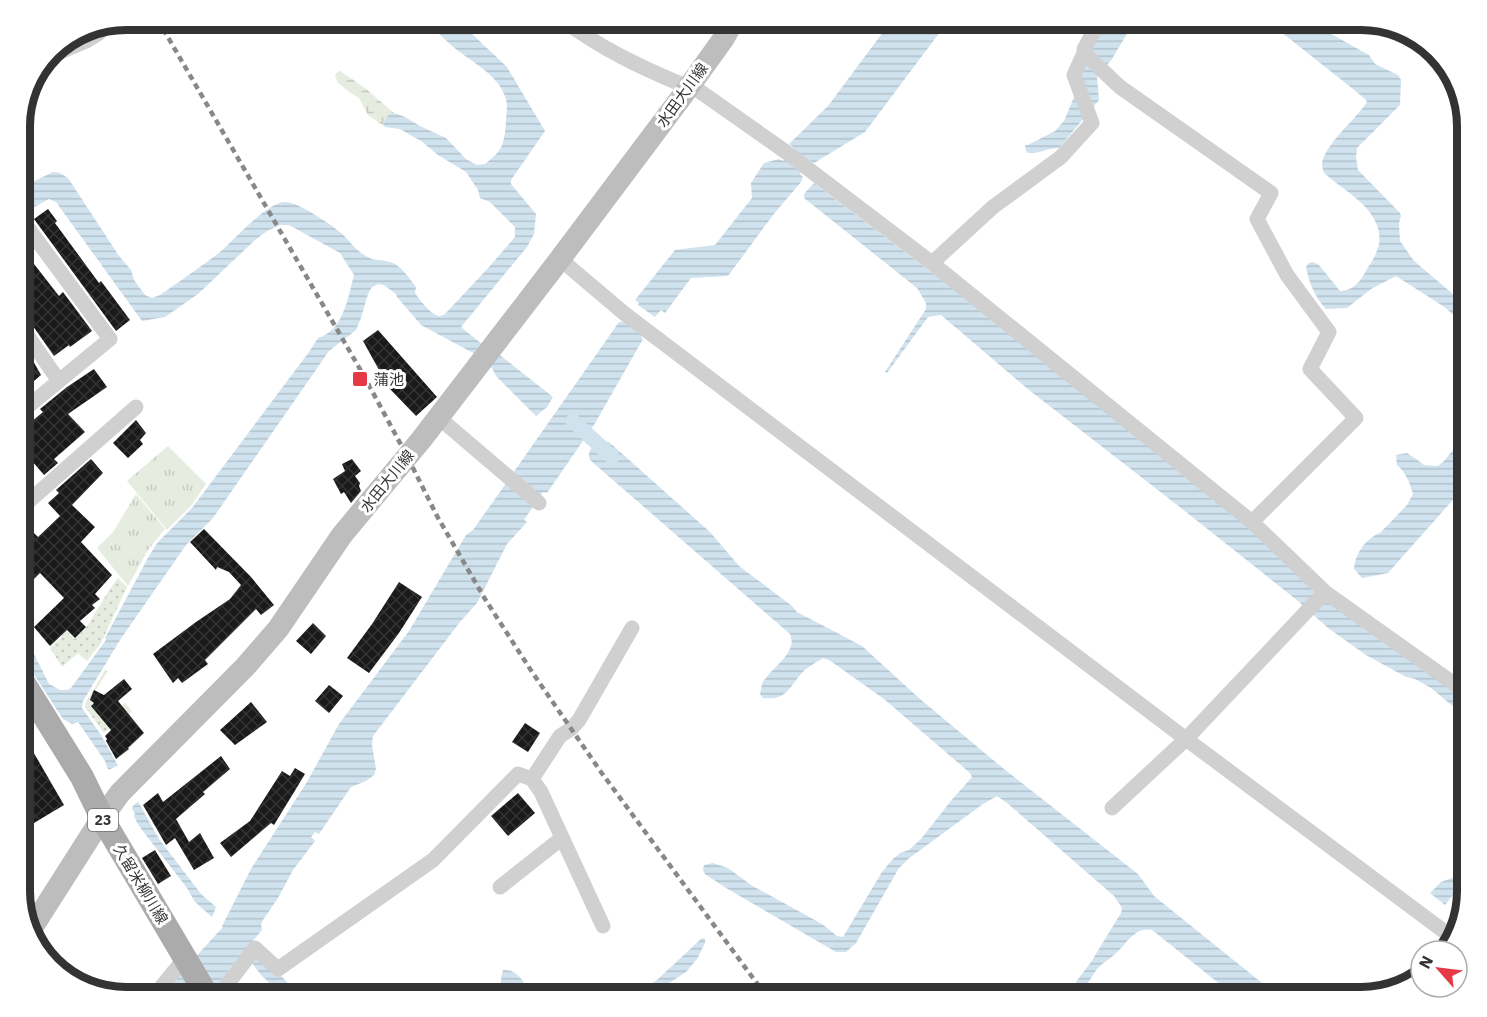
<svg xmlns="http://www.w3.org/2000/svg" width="1487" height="1017" font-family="'IBM Plex Sans','Noto Sans JP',sans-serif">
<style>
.grass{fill:url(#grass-tufts)}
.wetland{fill:url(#wetland-marsh)}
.garden{fill:url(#garden-dots)}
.water{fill:url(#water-rules)}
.pier{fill:#fff}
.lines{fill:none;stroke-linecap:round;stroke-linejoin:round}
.stream{stroke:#cfe2ee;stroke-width:4.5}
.canal{stroke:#cfe2ee;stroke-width:15}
.building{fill:url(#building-cross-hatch)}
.street{stroke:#d0d0d0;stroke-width:15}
.secondary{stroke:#bdbdbd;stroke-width:22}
.primary{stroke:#ababab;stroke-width:24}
.rail{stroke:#888;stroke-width:4.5;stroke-dasharray:6 4.5;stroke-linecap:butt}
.poi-dot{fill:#e63946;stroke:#fff;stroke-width:2}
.labels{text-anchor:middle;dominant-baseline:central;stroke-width:6;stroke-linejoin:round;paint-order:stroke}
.shield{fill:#fff;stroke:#707070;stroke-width:1.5}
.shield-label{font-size:14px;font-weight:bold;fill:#333}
.street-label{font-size:15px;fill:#333;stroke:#fff}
.poi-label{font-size:15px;fill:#333;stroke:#fff;text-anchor:start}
.rim{fill:none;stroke:#333;stroke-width:8}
</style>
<defs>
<pattern id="grass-tufts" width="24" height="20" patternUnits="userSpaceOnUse" patternTransform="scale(1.5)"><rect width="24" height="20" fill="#e6ecdf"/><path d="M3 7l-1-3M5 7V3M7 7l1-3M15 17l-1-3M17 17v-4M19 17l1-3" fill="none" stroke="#c6cbc0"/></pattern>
<pattern id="wetland-marsh" width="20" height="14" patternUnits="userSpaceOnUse" patternTransform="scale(1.5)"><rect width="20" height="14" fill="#e6ecdf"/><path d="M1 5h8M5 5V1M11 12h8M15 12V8" fill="none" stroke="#c6cbc0"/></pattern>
<pattern id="garden-dots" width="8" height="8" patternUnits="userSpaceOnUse" patternTransform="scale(1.5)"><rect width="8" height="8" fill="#e6ecdf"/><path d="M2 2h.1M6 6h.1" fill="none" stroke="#c6cbc0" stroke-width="1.8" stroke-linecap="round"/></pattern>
<pattern id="water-rules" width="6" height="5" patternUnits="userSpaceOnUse" patternTransform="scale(1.5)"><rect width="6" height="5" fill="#cfe2ee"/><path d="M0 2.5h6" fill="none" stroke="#b2c2cd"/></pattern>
<pattern id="building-cross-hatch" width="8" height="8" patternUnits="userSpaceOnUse" patternTransform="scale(1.5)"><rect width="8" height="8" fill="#1a1a1a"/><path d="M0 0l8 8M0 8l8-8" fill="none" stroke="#333"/></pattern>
</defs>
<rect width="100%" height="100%" fill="#fff"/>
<path class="grass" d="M168,446L206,484L191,506L167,530L127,481Z
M136,494L165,529L148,550L128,586L97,548L113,532Z"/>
<path class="wetland" d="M340,71L365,88L394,113L389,114L383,123L385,127L368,115L359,98L348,91L337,82L335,74Z"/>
<path class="garden" d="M118,578L127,587L101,643L87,661L78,653L62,667L50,648L62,637L60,625L75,639L86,628L108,592Z
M105,670L108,671L93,694L96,697L91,704L103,720L125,703L132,711L104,733L85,707V704Z"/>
<path class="water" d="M424,20H459L471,33L507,67L545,131L511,180V184L536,214L534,234L527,247L461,327L483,345L501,356L553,397L547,407L536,416L496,376L491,366L475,354L421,325L397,297L396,294L384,285L378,284L372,287L368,294L361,318L356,330L329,351L213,518L186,545L120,640L83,701L82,708L101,735L159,839L201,894L216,907L212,917L195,902L187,888L139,826L134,816L135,814L107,767L105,761L78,722L72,724L63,719L20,653V626L49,684L60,690H67L71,688L106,640L105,638L149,556L158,542L192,508L309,352L318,338C343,331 348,298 354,275L340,253L289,225H280L267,231L255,240L198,294L165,317L142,321L56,202L49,199L20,215V188L53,172L60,173L68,178L119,256L131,270L134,280L145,295L152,298L160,295C180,281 201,267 220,252C234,240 267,202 285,202C299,202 330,224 341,233C348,239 353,247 360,252C374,263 376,258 390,262C401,265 410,279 416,287L415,293C419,299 431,315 439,316C441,316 443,315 445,314L489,267L515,237V227L490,202L480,198L478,190L466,172L438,155L421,141L400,129L385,127L383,123L389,114L394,113L405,117L420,126L446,138L466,159L477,165L485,164C503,150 504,145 506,122C506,115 508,106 506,99C499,74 469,61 451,45C442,37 433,28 424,20Z
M892,20H949L865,132L814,163L809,160L800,174L803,177L801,182L773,215L728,276L691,278L665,313L661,310L655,317L638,305L639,303L635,300L675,250L715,245L752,198L751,183L764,163L779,159L783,161L794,148L789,144L828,106Z
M1106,20H1135L1112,59L1097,77L1099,100L1059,148C1048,148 1039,154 1028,153L1026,151L1025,145H1028L1055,131L1064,121L1077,90L1085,62Z
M1266,20H1313L1315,25L1369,55L1375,64L1398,75L1401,80L1400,105L1357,148L1356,157L1358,170L1400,213L1401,216L1399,223L1400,241L1414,261L1467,306V329L1446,308L1396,276L1371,289L1347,308L1326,309C1315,297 1309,283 1306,267L1309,263L1313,262L1319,265L1340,291C1353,291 1361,281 1367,269C1372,262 1377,253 1379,244C1384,210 1345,192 1324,173C1323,170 1322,167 1322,164C1324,145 1357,118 1367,102L1365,99L1353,89Z
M814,183L996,321L1167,459L1467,695V718L1431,688L1415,679L1406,677L1366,655L1328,628L1298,601L1181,508L1029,390L941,315L928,317L887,373L885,372L926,309V303L917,288L804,198V194Z
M619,322H625L643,331L641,336L643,339L594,425L547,493L543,492L524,520L527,522L507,544L477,603L460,622L373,736L372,745L376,769L374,775L366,781L351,787L319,834L315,832L311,837L315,841L293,870L278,898L263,920L261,924L262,930L231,967L215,990L208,997H160L166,989L223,927L222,926L251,869L307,782L339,724L409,631L466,535L473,530L490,506Z
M1467,433V484L1388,573L1362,578L1354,569C1355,554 1366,538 1380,533L1407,505L1413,494C1410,483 1406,473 1397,465L1396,455L1407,453L1416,459L1424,465L1438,466L1444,461Z
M602,441L609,442L710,532L739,566L792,606L797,612L862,646L920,699L1004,769L1138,874L1154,896L1267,987L1279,997H1236L1152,930C1134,926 1127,944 1115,954C1109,960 1102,963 1097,969C1090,978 1087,989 1076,992V982L1091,962L1121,913L1122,908L1114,896L1007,803L997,796L983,804L908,859L899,868L856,943L846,952H836L726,888L705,874L703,870L704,865L713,863L728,868L751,885L822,924L837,936L843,937L882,872L893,859L900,853L909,850L921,839L950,802L972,777L970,773L884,699L829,660L823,658C817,662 811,665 806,669C789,684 790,701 763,698L760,694C761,690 761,688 762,684C769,669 799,653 790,634L590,460C586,450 594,445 602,441Z
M1467,868V876L1445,905L1430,893L1441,882L1457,876Z
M702,938L705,939V943L697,959L686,972L648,997H634L658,979Z
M261,953L300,997H284L261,975L252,963Z
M503,970C520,969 525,986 533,997H510C501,986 499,985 503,970Z"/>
<path class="pier" d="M119,765L140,800L133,806L130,812L106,771Z"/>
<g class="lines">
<path class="stream" d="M1071,997L1076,992"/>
<path class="canal" d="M573,421L612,457"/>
</g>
<path class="building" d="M48,209L57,221L55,223L99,283L101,281L130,320L116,331L34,219Z
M20,246L59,296L63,292L92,331L70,347L69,345L54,356L28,319L25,316L20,315Z
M378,330L437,397L416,416L389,388L363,341Z
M32,359L41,375L20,393V370Z
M94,369L107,387L68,414L85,432L54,459L58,463L44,475L20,447V436L26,430L24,428L43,412L40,409L67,387Z
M136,420L146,433L140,440L143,444L128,458L113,443Z
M91,459L103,473L72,505L95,527L81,542L112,575L95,594L100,599L92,605L95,608L80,621L86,627L75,638L67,630L50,646L34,627L64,598L40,573L20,593V519L38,537L60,516L48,503L59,493L56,490Z
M352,459L361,471L355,476L360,483L359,486L361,491L351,503L344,492L341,494L333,479L345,471L342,464Z
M204,529L251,577L274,605L261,615L256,609L205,660L208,664L182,683L178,678L173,683L153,654L196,622L230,599L241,585L229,572L217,567L216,570L190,542Z
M399,582L422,597L399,633L369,673L347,658L372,624Z
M313,623L326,636L311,654L296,641Z
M124,679L132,689L118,701L144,733L128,748L129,749L116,759L106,741L107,739L105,736L111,730L91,706L94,703L90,700L94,690L104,695Z
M329,685L343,696L329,713L315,701Z
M251,702L267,722L235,745L220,730Z
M525,723L540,733L528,752L512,742Z
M20,729L64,805L29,826L20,807Z
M221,756L230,769L203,792L205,794L176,819L189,842L200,833L214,858L194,870L175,838L166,845L143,805L158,793L163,802Z
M295,768L305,774L274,825L271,823L231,857L220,843L250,821L282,771L290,776Z
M518,793L535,813L508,836L491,816Z
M155,850L171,876L158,884L142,858Z"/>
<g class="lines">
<path class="street" d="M563,20C600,48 640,67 683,85H689L698,90L786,152L932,263L1252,522L1325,592L1467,693
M1084,53L1120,87L1271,193L1257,219L1287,275L1329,332L1310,369L1356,418L1252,522
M48,57L86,41L99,33L102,24
M20,226L25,224L110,339L20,413
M560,259L625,314L1186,739L1453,938
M932,263L993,207L1061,157L1092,123L1074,75L1084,53V49L1100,20
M20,325L59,381
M438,417L539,503
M20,509L136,407
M532,779L560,736L571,729L579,720L632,628
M1112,808L1186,739L1325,592
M500,887L562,838
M153,997L185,958
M219,997L223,990L255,948L278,969L433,860L518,774L532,779L541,792L603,926"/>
<path class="secondary" d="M30,931L102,818L120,793L245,667L278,629L342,535L421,440L560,259L683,95L724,38L734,20"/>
<path class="primary" d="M20,677L82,777L102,818L208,997"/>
<path class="rail" d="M158,20L364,376L407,456L437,516L485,599L532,672L601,772L767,997"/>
</g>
<rect class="poi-dot" x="352" y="371" width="16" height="16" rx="3"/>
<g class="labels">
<rect class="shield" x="88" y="809" width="30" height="22" rx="4.5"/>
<g class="shield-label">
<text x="103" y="820">23</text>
</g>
<g class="street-label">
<text transform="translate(682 95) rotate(-54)">水田大川線</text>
<text transform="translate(387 481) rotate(-51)">水田大川線</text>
<text transform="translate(141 884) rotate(59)">久留米柳川線</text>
</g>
<g class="poi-label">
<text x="374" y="379">蒲池</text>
</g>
</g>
<path d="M0 0H1487V1017H0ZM126 30H1361A96 96 0 0 1 1457 126V891A96 96 0 0 1 1361 987H126A96 96 0 0 1 30 891V126A96 96 0 0 1 126 30Z" fill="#fff" fill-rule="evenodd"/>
<path class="rim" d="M126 30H1361A96 96 0 0 1 1457 126V891A96 96 0 0 1 1361 987H126A96 96 0 0 1 30 891V126A96 96 0 0 1 126 30Z"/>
<g transform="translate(1439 969) rotate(298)"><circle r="28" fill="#ffffff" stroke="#adadad" stroke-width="1.5"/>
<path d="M0-4.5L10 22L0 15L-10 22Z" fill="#e63946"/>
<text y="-9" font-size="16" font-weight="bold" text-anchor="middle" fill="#333333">N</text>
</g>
</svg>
